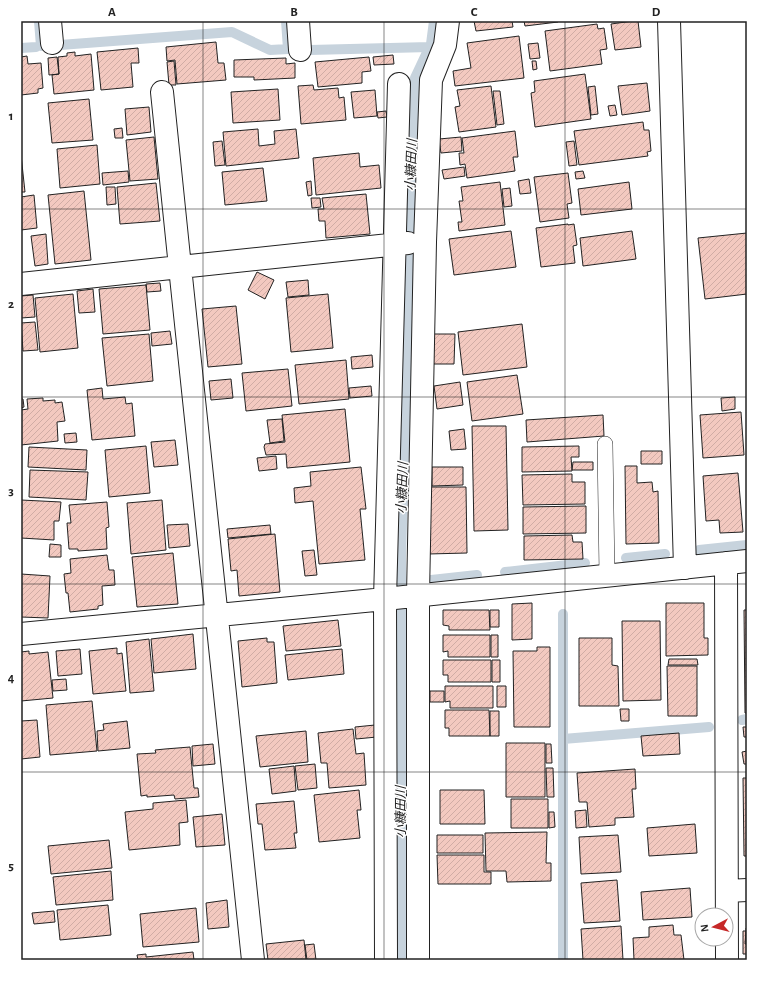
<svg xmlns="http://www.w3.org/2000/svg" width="768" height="981" font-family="'Alegreya Sans','Noto Sans JP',sans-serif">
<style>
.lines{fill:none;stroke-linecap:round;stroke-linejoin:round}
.stream{stroke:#c7d3dd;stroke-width:10}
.building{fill:url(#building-hatch);stroke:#222}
.service-casing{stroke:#222;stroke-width:16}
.minor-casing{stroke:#222;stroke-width:24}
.service{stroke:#fff;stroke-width:15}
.minor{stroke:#fff;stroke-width:22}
.grid{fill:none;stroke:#222;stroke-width:1;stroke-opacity:0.55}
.labels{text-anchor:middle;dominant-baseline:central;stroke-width:3;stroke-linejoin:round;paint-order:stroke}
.water-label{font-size:13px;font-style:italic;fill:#222;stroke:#fff}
.neatline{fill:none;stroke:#222;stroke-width:1.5}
.grid-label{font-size:13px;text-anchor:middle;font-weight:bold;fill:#222}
</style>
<defs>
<pattern id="building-hatch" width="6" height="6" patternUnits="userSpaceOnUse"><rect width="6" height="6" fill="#f3c9c0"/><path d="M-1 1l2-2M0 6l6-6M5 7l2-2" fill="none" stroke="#d0aca5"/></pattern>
</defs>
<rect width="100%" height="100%" fill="#fff"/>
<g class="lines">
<path class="stream" d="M39,21L41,46
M60,45L232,32L270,50L288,49L286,21
M21,48L36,47
M310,50L430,47
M699,550L747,545
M626,558L665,554
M505,572L585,563
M422,581L477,575
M563,614V960
M742,720L747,719
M563,739L709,727
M402,960L401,558L415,78L431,44L434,21"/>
</g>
<path class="building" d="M474,21H512L513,27L476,31Z
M524,21H558V22L525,26Z
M633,21H638L641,47L615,50L611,24Z
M597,24L598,29L604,28L607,49L600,50L602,64L550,71L545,31Z
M519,36L524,78L455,86L453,71L471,68L467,43Z
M216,42L218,63H224L226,80L177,84L175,60L167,61L166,47Z
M538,43L540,58L530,59L528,44Z
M138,48L139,63H131L133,87L101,90L97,52Z
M75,52V56L91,54L94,90L54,94L52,75L59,74L58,57L67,56V53Z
M393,55L394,64L374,65L373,57Z
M27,56L28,64L41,63L43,88L38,89V93L21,95V57Z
M57,57L59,74L49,75L48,58Z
M369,57L371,71L362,72V83L318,87L315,62Z
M286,58V64L295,63V78L254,80V77H234V60Z
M174,61L176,85H169L167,62Z
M532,61H536L537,69L533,70Z
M585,74L591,119L535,127L531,93L535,92L534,81Z
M647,83L650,111L622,115L618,86Z
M313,85L314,90L338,88L339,98L344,97L346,120L301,124L298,86Z
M491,86L496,127L459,132L455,107L460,106L457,90Z
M595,86L598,114L591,115L588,87Z
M278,89L280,120L233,123L231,92Z
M375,90L377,116L354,118L351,92Z
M493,91H500L504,124L497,125Z
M89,99L93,140L52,143L48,103Z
M615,105L617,115L610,116L608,106Z
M149,107L151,132L127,135L125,109Z
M386,111L387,117L378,118L377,112Z
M643,122L644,130H649L651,151L647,152L648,156L579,165L574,131Z
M122,128L123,138H115L114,129Z
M258,129L259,146L275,144L274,131L296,129L299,158L226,166L223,132Z
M515,131L518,157H513L515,171L467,178L465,164L460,165L459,153H464L462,138Z
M154,137L158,179L130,181L126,140Z
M461,137L462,151L441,153L439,139Z
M222,141L225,165L215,166L213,142Z
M574,141L577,165L569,166L566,142Z
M97,145L100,184L60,188L57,149Z
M359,153L360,167L379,165L381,188L316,195L313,158Z
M21,155L25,192H21Z
M464,167L465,176L444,179L442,170Z
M263,168L267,201L225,205L222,172Z
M128,171L129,182L103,185L102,173Z
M583,171L585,178L576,179L575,172Z
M568,173L572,203L567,204L569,218L540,222L534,177Z
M529,179L531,193L520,194L518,181Z
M311,181L312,195L308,196L306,182Z
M500,182L505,225L459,231L458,222H462L459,201H463L461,187Z
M629,182L632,209L581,215L578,189Z
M156,183L160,221L120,224L117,187Z
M106,187H115L116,204L107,205Z
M510,188L512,206L504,207L502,189Z
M84,191L91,260L55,264L48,195Z
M366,194L370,234L326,238L325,221H319L318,209H324L322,198Z
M34,195L37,228L21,230V197Z
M311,198H320L321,207L312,208Z
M568,224V225L574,224L577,245L573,246L575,263L541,267L536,228Z
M511,231L516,267L454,275L449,239Z
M632,231L636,259L583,266L580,238Z
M747,233V294L705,299L698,238Z
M46,234L48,264L35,266L31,236Z
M257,272L274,280L265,299L248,290Z
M308,280L309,295L288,297L286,282Z
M160,283L161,291L147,292L146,284Z
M146,285L150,330L103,334L99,289Z
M93,289L95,312L79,313L77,291Z
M73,294L78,348L40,352L35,298Z
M328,294L333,348L291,352L286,298Z
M33,295L35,317L21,318V296Z
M236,306L242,364L208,367L202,309Z
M35,322L38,350L23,351L21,323Z
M522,324L527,367L463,375L458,332Z
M170,331L172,344L152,346L151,333Z
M149,334L153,381L107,386L102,338Z
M432,334H455L454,364H432Z
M372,355L373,367L352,369L351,357Z
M346,360L349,399L299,404L295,365Z
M288,369L292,406L246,411L242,373Z
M517,375L523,414L472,421L467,382Z
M231,379L233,398L211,400L209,381Z
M460,382L463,405L437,409L434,386Z
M371,386L372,396L350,398L349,388Z
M102,388L103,399L125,397L126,404L132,403L135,436L92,440L87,390Z
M735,397V409L722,411L721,398Z
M43,398V401L55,400V403L62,402L65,421L57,422L58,441L21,445V410L28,409L27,399Z
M21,399H23L24,407L21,408Z
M345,409L350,462L287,468L286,454L266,455L264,447L265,444L285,442L282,415Z
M741,412L744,455L703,458L700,415Z
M603,415L604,436L527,442L526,420Z
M282,419L284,441L270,443L267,420Z
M472,426H506L508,530L474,531Z
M464,429L466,449L451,450L449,431Z
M76,433L77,442L65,443L64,434Z
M175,440L178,465L154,467L151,442Z
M146,446L150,493L109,497L105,450Z
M579,446V457H571L572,471L522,472V447Z
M29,447L87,450L86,470L28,467Z
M641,451H662V464H641Z
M276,456L277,469L259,471L257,458Z
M573,462H593V470H572Z
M625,466H637V483L652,482L653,492L658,491L659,543L626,544Z
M361,467L366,509H360L365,560L319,564L313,501L295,503L294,488L311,486L310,472Z
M432,467H463V485L432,486Z
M30,470L88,472L86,500L29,497Z
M738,473L743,532L720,533L719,520L706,521L703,476Z
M572,474V482H585V504L523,505L522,475Z
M427,487H466L467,553L428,554Z
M21,500L61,502L59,521H54V540L21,538Z
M162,500L166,550L131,554L127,503Z
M107,502L109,527L106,528L107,549L78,551V549H69L67,523H71L69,505Z
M586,506V533L523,534V507Z
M188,524L190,546L169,548L167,525Z
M270,525L271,534L228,538L227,529Z
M275,534L280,592L239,596L237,570L231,571L228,539Z
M572,535L573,542H582L583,559L524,560V536Z
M50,544L61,545V557H49Z
M314,550L317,575L305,576L302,551Z
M173,553L178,604L137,607L132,557Z
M107,555L109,570H114L115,585L102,586L103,605L98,606V609L70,612L68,593H66L64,574L71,573L70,559Z
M21,574L50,576L48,618L21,617Z
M532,603V639L512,640V604Z
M666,603H704V638H708V655L666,656Z
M443,610H489L490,630H449V626L443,625Z
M490,610H499V627H490Z
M744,610H747V713H745Z
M338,620L341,646L286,651L283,626Z
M622,621H660L661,700L623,701Z
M193,634L196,669L154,673L151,639Z
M443,635H490V657H448V651L443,652Z
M491,635H498V657H491Z
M267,638V642H274L277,683L242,687L238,641Z
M579,638H612V665L618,666L619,706H579Z
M149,639L154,691L130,693L126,642Z
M537,647H550V727H514L513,651H537Z
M117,648V654L122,653L126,691L93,694L89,651Z
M80,649L82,674L58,676L56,651Z
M342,649L344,674L288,680L285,655Z
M29,651V654L48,652L53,698L21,701V652Z
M669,659H697L698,665H668Z
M443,660H491V682H448V675H443Z
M492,660H500V682H492Z
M667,666H697V716H668Z
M66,679L67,690L53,691L52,680Z
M445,686H493V708H450V701L445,702Z
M497,686H506V707H497Z
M430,691H444V702H430Z
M92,701L97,751L50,755L46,705Z
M620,709H629V721H621Z
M445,710H489L490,736H449V728H445Z
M490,711H499V736H490Z
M37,720L40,757L21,759V721Z
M127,721L130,748L98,751L97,731L104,730L103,724Z
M375,725L377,737L356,739L355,727Z
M743,727H747V737H744Z
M353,729L356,754L364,753L366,785L329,788L327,763H321L318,733Z
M306,731L308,762L260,767L256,736Z
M679,733L680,754L643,756L641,736Z
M506,743H545V797H506Z
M213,744L215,764L193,766L192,746Z
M546,744H551L552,763H546Z
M190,747L194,788H198L199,797L175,799L174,795L147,797V795L141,796L137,754L156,753L155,750L165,749Z
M747,751V764H744L742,752Z
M315,764L317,788L298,790L295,766Z
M294,766L296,791L272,794L269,769Z
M546,768H553L554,797H547Z
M635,769L636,789H632L634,817L615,818V825L589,827L587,802H579L577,773Z
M743,778H747V856H744Z
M359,790L361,810H357L360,838L319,842L314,795Z
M440,790H484L485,824H440Z
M511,799H548V828H511Z
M186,800L188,822L179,823L180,845L129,850L125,812L153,809V803Z
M294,801L297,833H294L296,848L265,850L262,824H258L256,804Z
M586,810L587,827L576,828L575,811Z
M549,812H554L555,827L549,828Z
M222,814L225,845L196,847L193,817Z
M695,824L697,853L649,856L647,828Z
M547,832L546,863H551V881L507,882L506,871H486L485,833Z
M437,835H483V853H437Z
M618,835L621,872L581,874L579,837Z
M109,840L112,868L51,874L48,846Z
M437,855H484V872H491V884H438Z
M111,871L113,900L56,905L53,877Z
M617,880L620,921L584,923L581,883Z
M690,888L692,917L643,920L641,892Z
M227,900L229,927L208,929L206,903Z
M108,905L111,935L60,940L57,910Z
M196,908L199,942L143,947L140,914Z
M54,911L55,922L34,924L32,913Z
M673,925L674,935H681L684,960H634L633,938L649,937V927Z
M621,926L623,960H583L581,929Z
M746,928H747V944H746Z
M743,931H746L745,944H747V954H743Z
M304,940L306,960H268L266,944Z
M314,944L316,960H307L305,945Z
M193,952L194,960H138L137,955L146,954V957Z"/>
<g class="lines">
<g class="service-casing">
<path id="service" d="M605,444L607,575"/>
</g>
<g class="minor-casing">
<path id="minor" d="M50,21L52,43
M298,21L300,50
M669,21L685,568
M162,92L180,267L408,243
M21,284L180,267L253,960
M726,563L727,960
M21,634L385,599L747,561
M727,891L747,890
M386,960L385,599L399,84
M418,960V595L425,242L431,80L445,45L448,21"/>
</g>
<use href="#service" class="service"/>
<use href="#minor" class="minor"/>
</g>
<path class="grid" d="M203,21V960M384,21V960M565,21V960M21,209H747M21,397H747M21,584H747M21,772H747"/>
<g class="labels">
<g class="water-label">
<text transform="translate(412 165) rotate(-88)">小糠田川</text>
<text transform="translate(403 488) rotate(-88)">小糠田川</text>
<text transform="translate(401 812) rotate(-90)">小糠田川</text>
</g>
</g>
<rect width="768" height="981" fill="none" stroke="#ffffff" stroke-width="44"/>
<g transform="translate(714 927) rotate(263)"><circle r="19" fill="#ffffff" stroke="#a7a7a7"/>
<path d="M0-3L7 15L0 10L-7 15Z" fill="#c62828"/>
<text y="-6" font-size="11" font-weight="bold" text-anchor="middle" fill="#222222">N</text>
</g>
<rect x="22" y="22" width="724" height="937" class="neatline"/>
<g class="grid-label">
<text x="112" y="16">A</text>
<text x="294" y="16">B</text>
<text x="474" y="16">C</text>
<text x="656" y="16">D</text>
<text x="11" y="120">1</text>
<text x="11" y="308">2</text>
<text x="11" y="495">3</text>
<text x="11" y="682">4</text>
<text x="11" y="870">5</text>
</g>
</svg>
